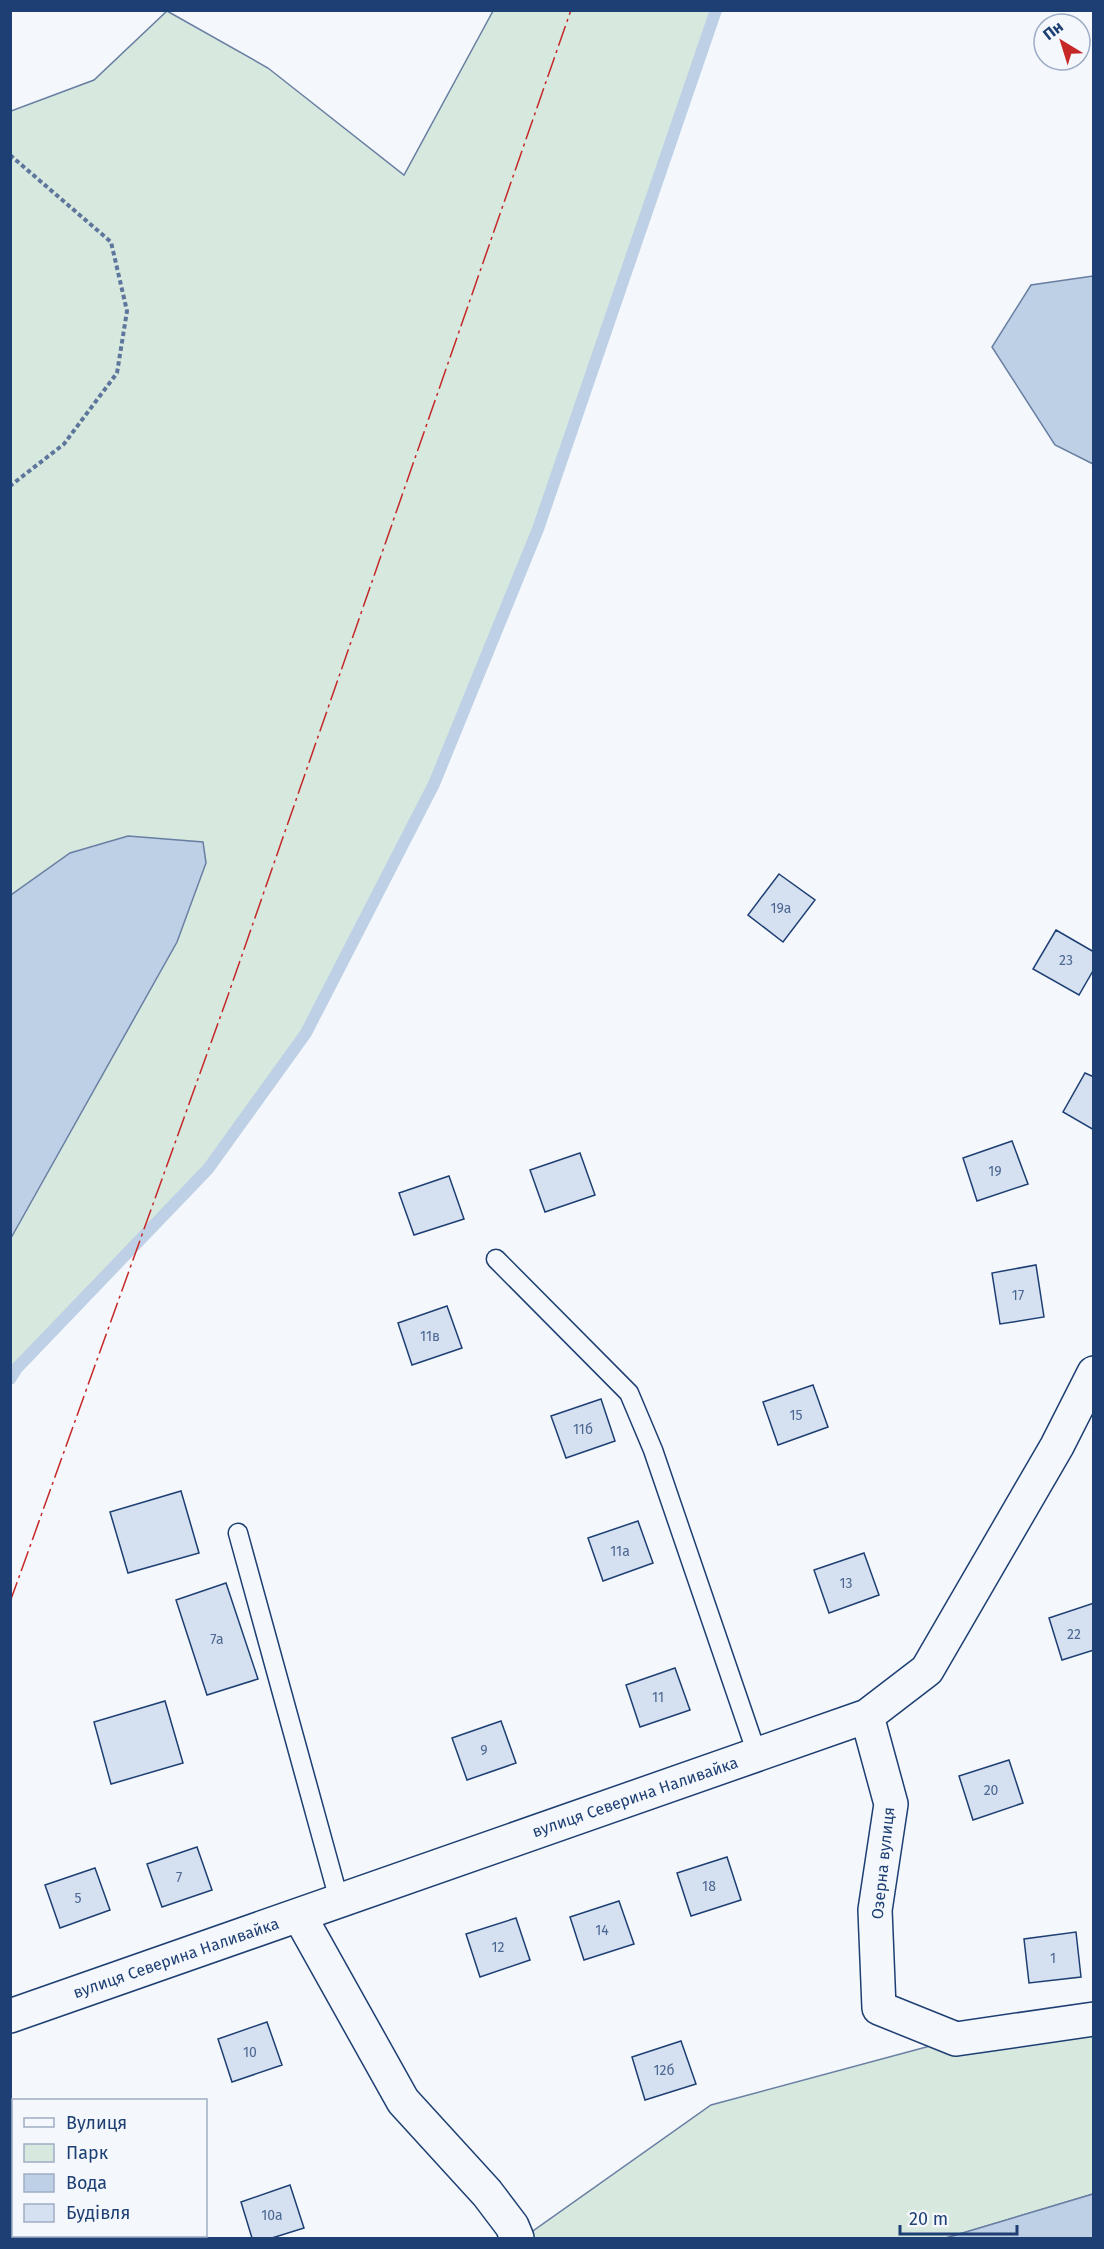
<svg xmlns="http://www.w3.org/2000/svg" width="1104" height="2249" font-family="'Fira Sans',sans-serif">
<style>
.green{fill:#d7e8df;stroke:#687fa3;stroke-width:1.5}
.water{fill:#bed0e5;stroke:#687fa3;stroke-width:1.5}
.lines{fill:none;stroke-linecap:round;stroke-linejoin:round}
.stream{stroke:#bed0e5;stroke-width:12}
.building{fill:#d5e0f0;stroke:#1d3f73;stroke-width:1.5}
.lane-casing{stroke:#1d3f73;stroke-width:21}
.street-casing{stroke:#1d3f73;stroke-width:36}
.path{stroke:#5e769c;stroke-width:4;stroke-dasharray:4.5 3;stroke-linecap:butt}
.lane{stroke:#f4f7fb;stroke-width:18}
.street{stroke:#f4f7fb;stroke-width:33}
.power{stroke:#c62828;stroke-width:1.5;stroke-dasharray:21 4.5 3 4.5;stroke-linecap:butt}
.labels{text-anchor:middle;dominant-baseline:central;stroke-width:4.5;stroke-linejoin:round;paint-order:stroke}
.number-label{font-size:14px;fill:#4b6792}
.street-label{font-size:16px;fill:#1d3f73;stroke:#f4f7fb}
</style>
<rect width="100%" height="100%" fill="#f4f7fb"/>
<path class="green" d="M167,11L268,68L404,175L493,11H716L538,529L434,784L306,1033L208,1169L17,1368L11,1379V111L94,80Z
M1093,2019V2194L946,2238H533V2231L711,2105L956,2039Z"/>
<path class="water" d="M1093,276H1094L1093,464L1055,445L992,347L1031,285Z
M128,836L203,842L206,863L177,942L11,1238V895L70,853Z
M1093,2194V2238H946Z"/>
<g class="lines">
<path class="stream" d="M10,1379L17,1368L208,1169L306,1033L434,784L538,529L716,10"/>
</g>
<path class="building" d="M779,874L815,900L783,942L748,915Z
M1056,930L1094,952V969L1079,995L1033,969Z
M1085,1073L1094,1077V1130L1063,1112Z
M1012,1141L1028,1184L977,1201L963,1158Z
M580,1153L595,1195L545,1212L530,1170Z
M449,1176L464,1219L414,1235L399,1193Z
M1036,1265L1044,1317L1000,1324L992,1273Z
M447,1306L462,1348L412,1365L398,1323Z
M813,1385L828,1427L778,1445L763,1402Z
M601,1399L615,1441L566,1458L551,1416Z
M181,1491L199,1553L128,1573L110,1512Z
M638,1521L653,1563L603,1581L588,1538Z
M864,1553L879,1595L829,1613L814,1570Z
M226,1583L258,1679L207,1695L176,1600Z
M1094,1603V1650L1062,1660L1049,1618Z
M675,1668L690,1710L640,1727L626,1685Z
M165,1701L183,1763L111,1784L94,1722Z
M501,1721L516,1763L467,1780L452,1738Z
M1009,1760L1023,1803L973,1820L959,1776Z
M197,1847L212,1890L162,1907L147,1864Z
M727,1857L741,1900L691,1916L677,1873Z
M95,1868L110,1910L60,1928L45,1885Z
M619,1901L634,1944L584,1960L570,1917Z
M516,1918L530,1960L480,1977L466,1934Z
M1076,1932L1081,1977L1029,1983L1024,1939Z
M267,2022L282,2065L232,2082L218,2039Z
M681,2041L696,2084L645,2100L632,2057Z
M290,2185L304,2228L272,2238H252L241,2202Z"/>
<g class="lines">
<g class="lane-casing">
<path id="lane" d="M496,1259L629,1393L653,1450L757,1754
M238,1533L339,1900"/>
</g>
<g class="street-casing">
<path id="street" d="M867,1716L891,1804L875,1910L879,2008L956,2039L1094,2019
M299,1915L403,2101L487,2193L512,2226L517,2238
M10,2016L867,1716L927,1670L1057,1446L1094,1373"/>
</g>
<path class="path" d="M10,155L111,242L127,311L117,373L64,444L10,486"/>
<use href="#lane" class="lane"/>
<use href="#street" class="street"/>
<path class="power" d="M10,1602L226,1001L571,10"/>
</g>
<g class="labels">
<g class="number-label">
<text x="781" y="908">19а</text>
<text x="1066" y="960">23</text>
<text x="995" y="1171">19</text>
<text x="1018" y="1295">17</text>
<text x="430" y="1336">11в</text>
<text x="796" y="1415">15</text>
<text x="583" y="1429">11б</text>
<text x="620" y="1551">11а</text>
<text x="846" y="1583">13</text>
<text x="1074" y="1634">22</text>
<text x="217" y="1639">7а</text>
<text x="658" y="1697">11</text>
<text x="484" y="1750">9</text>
<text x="991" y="1790">20</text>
<text x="179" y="1877">7</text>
<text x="709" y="1886">18</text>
<text x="78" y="1898">5</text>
<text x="602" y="1930">14</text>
<text x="498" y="1947">12</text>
<text x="1053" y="1958">1</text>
<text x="250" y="2052">10</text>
<text x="664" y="2070">12б</text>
<text x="272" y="2215">10а</text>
</g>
<g class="street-label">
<text transform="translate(635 1797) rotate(-19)">вулиця Северина Наливайка</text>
<text transform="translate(883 1863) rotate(-84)">Озерна вулиця</text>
<text transform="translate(176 1958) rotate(-19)">вулиця Северина Наливайка</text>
</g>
</g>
<rect width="1104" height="2249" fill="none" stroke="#1d3f73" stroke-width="24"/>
<rect x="12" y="2099" width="195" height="138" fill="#f4f7fb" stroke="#9eadc5" stroke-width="1.5"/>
<rect x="24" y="2118" width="30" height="9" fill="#f4f7fb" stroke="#9eadc5" stroke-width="1.5"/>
<text x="66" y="2129" font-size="18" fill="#1d3f73">Вулиця</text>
<rect x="24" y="2144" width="30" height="18" fill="#d7e8df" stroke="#9eadc5" stroke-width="1.5"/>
<text x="66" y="2159" font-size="18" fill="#1d3f73">Парк</text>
<rect x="24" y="2174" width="30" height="18" fill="#bed0e5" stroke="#9eadc5" stroke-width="1.5"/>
<text x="66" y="2189" font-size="18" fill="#1d3f73">Вода</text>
<rect x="24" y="2204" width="30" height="18" fill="#d5e0f0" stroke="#9eadc5" stroke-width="1.5"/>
<text x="66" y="2219" font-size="18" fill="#1d3f73">Будівля</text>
<g transform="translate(1062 42) rotate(322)"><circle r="28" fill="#f4f7fb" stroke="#9eadc5" stroke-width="1.5"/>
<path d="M0-4.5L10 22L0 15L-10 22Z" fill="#c62828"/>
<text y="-9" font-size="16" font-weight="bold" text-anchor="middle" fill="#1d3f73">Пн</text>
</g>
<path d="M900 2225v9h117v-9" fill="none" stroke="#1d3f73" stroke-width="3"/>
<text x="909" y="2225" font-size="18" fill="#1d3f73" stroke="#f4f7fb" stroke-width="4.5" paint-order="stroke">20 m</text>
</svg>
